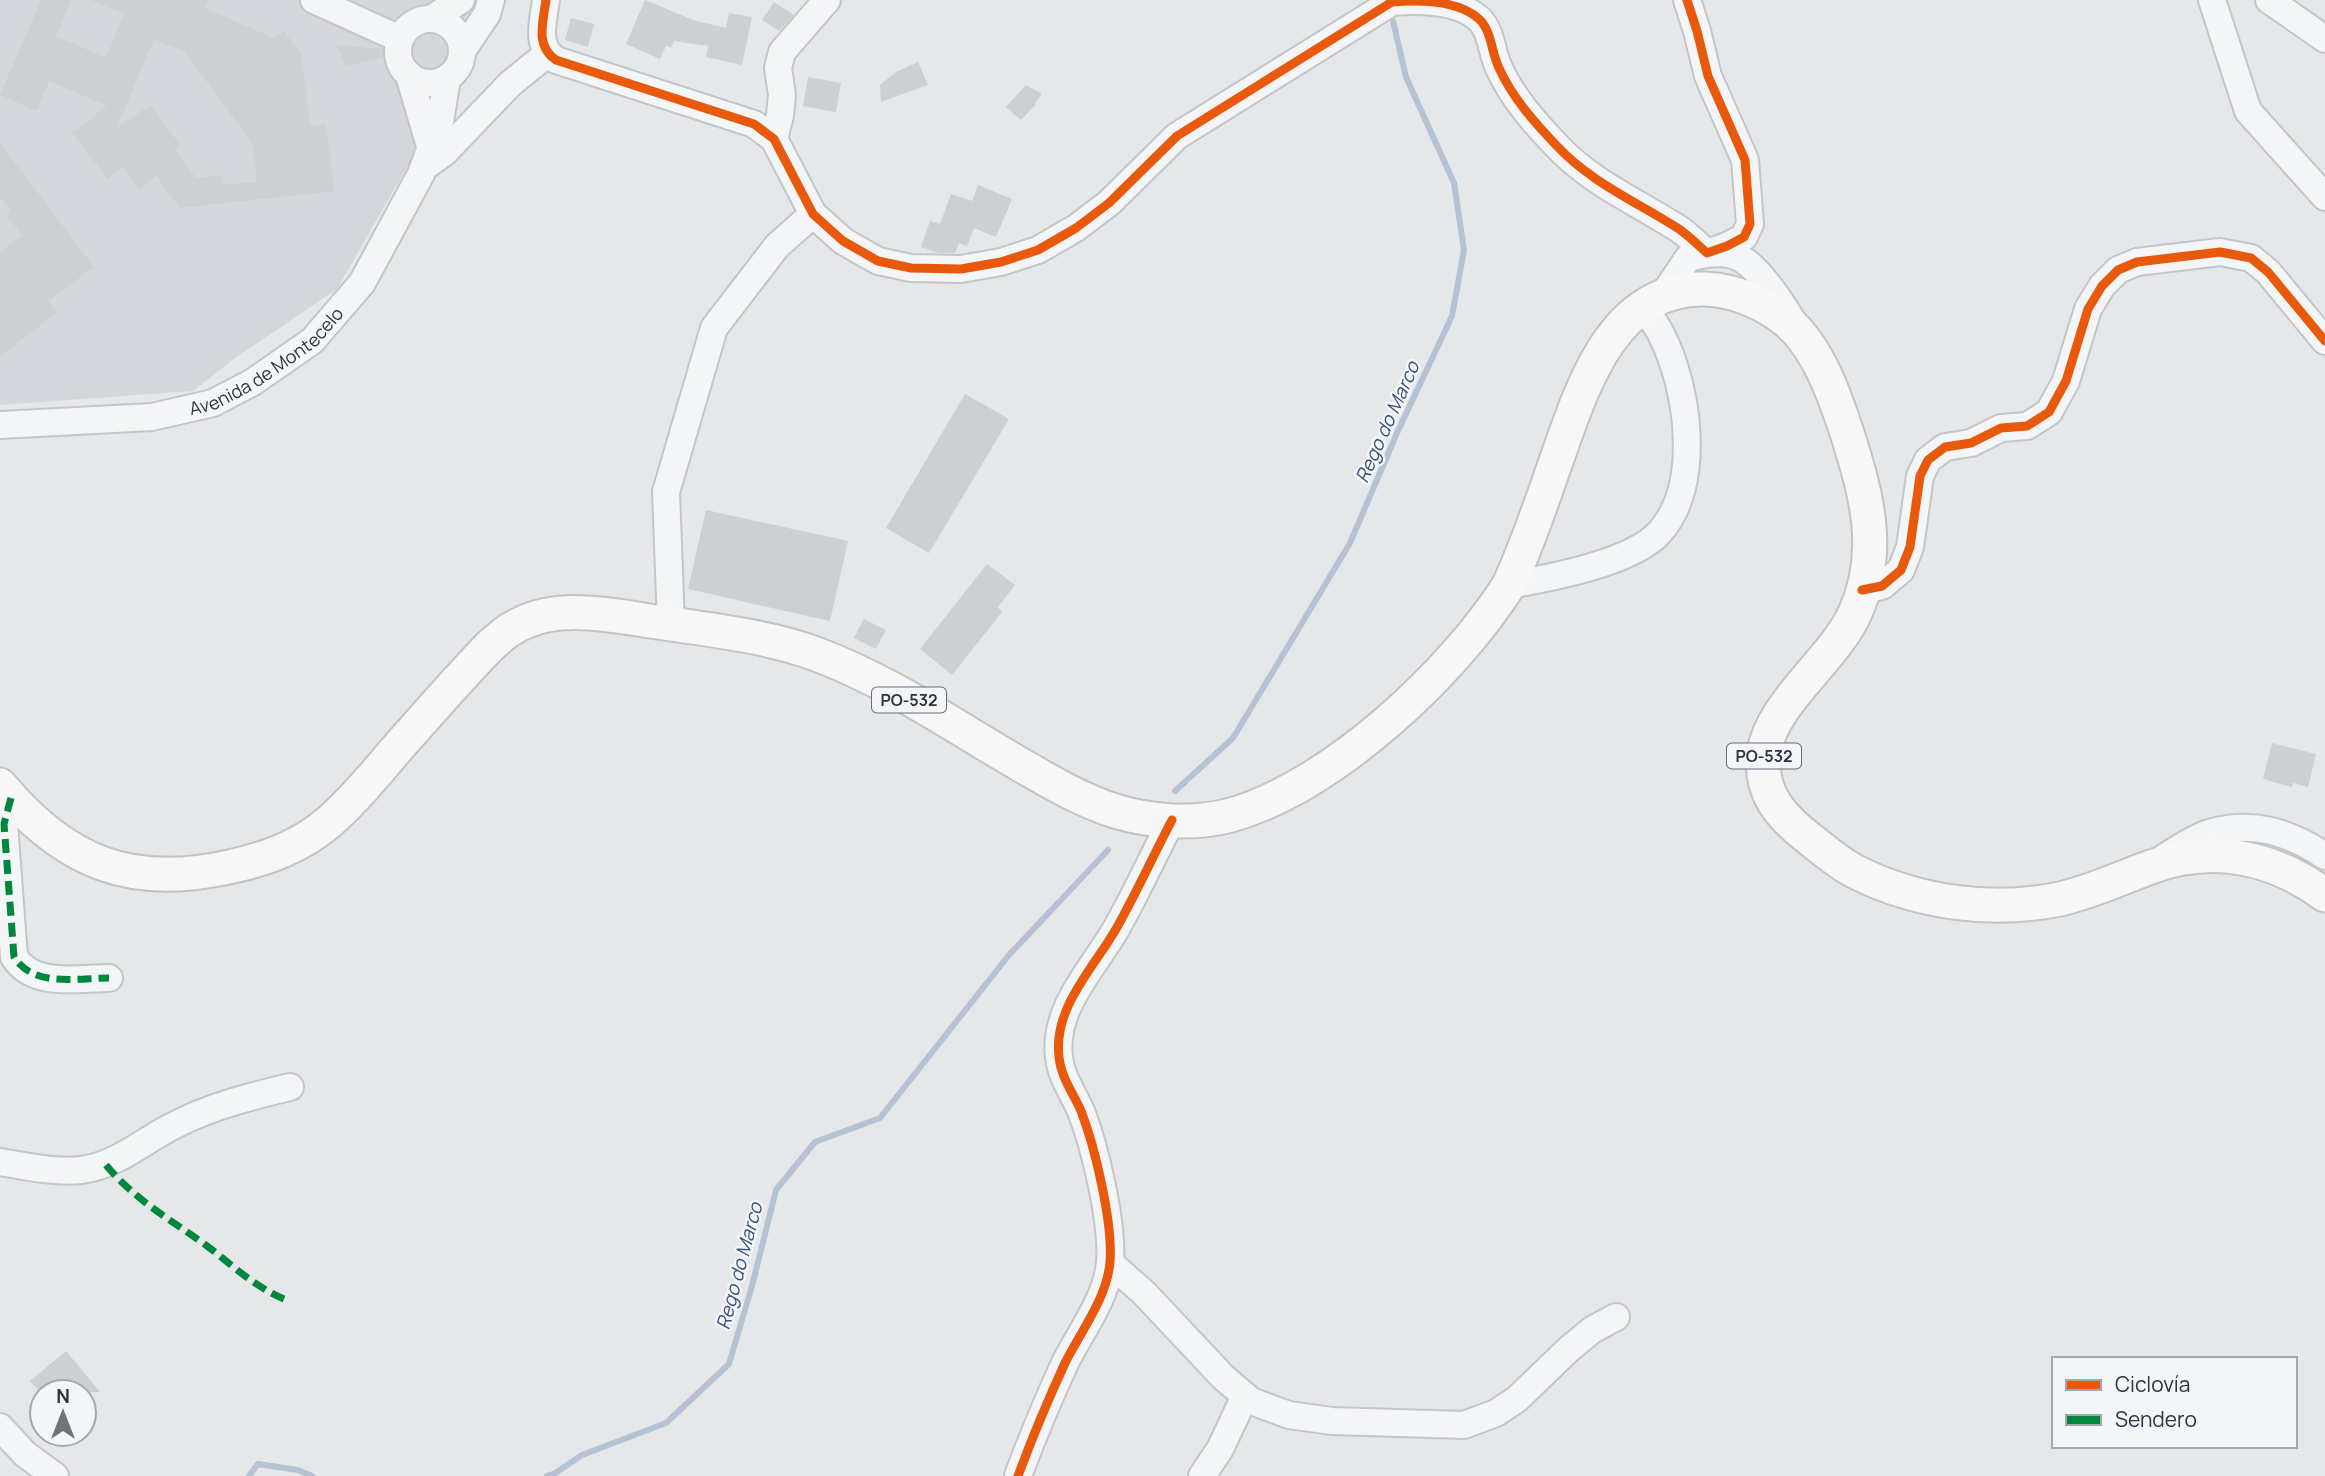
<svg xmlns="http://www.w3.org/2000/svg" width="2325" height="1476" font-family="Manrope,sans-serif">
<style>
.built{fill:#d4d6dc}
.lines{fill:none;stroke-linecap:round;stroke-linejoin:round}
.stream{stroke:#b5c2d3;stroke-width:6}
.building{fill:#cdcfd2;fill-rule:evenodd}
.minor-casing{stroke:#c3c5c7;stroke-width:30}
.major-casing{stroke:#c1c4c7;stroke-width:37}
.minor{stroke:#f4f5f6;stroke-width:26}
.major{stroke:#f7f7f8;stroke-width:33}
.quiet{stroke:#00873e;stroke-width:7;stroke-dasharray:14 7;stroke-linecap:butt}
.cycleway-casing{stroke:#f3f5f8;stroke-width:13}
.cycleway{stroke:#e8590c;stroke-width:9}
.labels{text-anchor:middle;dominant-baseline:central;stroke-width:5;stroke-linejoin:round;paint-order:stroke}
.shield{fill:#f3f5f8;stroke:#686d79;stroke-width:2}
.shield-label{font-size:16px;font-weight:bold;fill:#2c3343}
.street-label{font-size:18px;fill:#2c3343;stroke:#f3f5f8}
.water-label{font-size:19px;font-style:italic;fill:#375075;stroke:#f3f5f8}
</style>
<rect width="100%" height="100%" fill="#e5e7e9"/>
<path class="built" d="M0,0H479L455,31L410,162L337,289L235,358L193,391L0,405Z"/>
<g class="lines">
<path class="stream" d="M1175,791L1233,738L1350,543L1397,433L1452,316L1464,250L1454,183L1406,77L1393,21
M249,1476L258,1464L298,1470L312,1476
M547,1476L554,1474L582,1455L666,1423L729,1364L752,1286L776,1190L815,1142L880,1118L1009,955L1108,850"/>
</g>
<path class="building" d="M41,0H71L56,36L106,58L124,14L91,0H208L205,8L274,38L284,31L301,54L310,126L326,124L334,191L180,208L156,176L139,189L123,167L108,179L72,133L107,106L49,81L37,111L0,95ZM154,39L185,52L252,143L257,182L223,185L222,175L196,178L175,149L180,145L151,105L117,127Z
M645,0L693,20L726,28L729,13L752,17L742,65L706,57L708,46L674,41L671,48L666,46L660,59L626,44Z
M774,2L794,15L779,31L762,20Z
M571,18L594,24L588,47L565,40Z
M337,45L384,49L397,54L345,66Z
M918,62L928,85L881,102L880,85L896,72Z
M808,77L841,83L836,112L803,106Z
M1026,85L1042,94L1035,103L1036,104L1021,120L1006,107Z
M0,143L94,267L48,301L57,313L0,356V252L22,235L6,215L11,211L0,197Z
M978,185L1012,199L996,237L974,228L967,246L959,243L955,253H939L921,247L930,221L940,224L951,194L972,201Z
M965,394L1009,419L929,553L886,528Z
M706,510L848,541L830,621L688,589Z
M987,564L1015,585L998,607L1002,612L952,675L920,649Z
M864,619L886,630L876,649L854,638Z
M2272,743L2316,754L2308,787L2293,783L2292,787L2263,779Z
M66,1351L100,1392H40L30,1381Z"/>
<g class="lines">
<g class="minor-casing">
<g id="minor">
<path d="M314,0L400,39"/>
<path d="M546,0C543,23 535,46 556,60L754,124L774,139L813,214L843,241L878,261L911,268L961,269L1001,262L1038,250L1076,228L1109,203L1177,136L1392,2C1418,0 1458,0 1479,19C1492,31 1491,52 1499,68C1512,97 1534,122 1556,145C1590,182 1637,202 1679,229C1689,236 1698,245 1707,253L1727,246L1744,237L1750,224L1745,160L1708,76L1697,31L1687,0"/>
<path d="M2212,0L2248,111L2325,197"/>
<path d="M2269,0L2325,39"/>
<path d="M431,19L461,0"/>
<circle cx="430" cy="51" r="32"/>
<path d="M462,51L487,14L491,0"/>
<path d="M409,75L430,146"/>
<path d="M774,139L780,115L782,95L778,68L782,52L827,0"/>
<path d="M423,168L445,152L510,84L547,54"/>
<path d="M1662,297L1688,258C1703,254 1723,250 1738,257C1758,266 1781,302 1792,320"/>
<path id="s1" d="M0,425L152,417L213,403L253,382L312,341L362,283L421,174L440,122L447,78"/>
<path d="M1509,585C1550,578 1631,563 1659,533C1703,485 1688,386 1661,334C1657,325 1649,316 1643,307"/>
<path d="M1862,590L1882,586L1901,570L1910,547L1920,476L1928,460L1945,447L1971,443L2001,428L2027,426L2049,412L2066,381L2088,309L2102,286L2118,270L2137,262L2220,252L2251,258L2268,272L2325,341"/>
<path d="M671,624L666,492L714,328L777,246L813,214"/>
<path d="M11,798L4,824L14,957C34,988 77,978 109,978"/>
<path d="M2165,857C2178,849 2194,838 2209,833C2252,820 2289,832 2325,856"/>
<path d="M0,1162C26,1166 54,1173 81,1170C117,1166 145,1139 177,1124C212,1106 252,1096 290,1087"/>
<path d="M1110,1263L1144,1293L1223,1377L1251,1401L1289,1415L1332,1421L1464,1425L1496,1413L1517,1399L1569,1349L1592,1330L1616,1317"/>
<path d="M0,1427L25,1454L55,1476"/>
<path d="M1018,1476C1032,1438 1048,1400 1065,1363C1081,1331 1107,1298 1110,1262C1113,1223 1095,1147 1081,1111C1073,1093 1061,1077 1059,1057C1053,1008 1093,969 1116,929C1136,894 1153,856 1172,820"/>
<path d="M1202,1476L1220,1449L1245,1396"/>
</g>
</g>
<g class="major-casing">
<path id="major" d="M0,785C64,862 130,889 229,867C266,859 300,847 329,822C353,801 374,776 394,752C426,716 457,680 490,646C497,640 505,632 513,628C553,603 606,614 650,621C703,629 765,635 816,654C886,680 951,724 1016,762C1047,780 1080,800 1115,811C1151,822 1195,825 1231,815C1333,786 1453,673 1509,585C1527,545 1541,505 1555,464C1581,392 1610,287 1705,289C1740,290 1782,310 1803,338C1824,365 1836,400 1847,433C1866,493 1883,551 1855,613C1834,660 1771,703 1764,753C1759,793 1781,817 1811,840C1825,851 1840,864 1856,872C1918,903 1992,913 2060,899C2092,892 2120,878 2151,867C2213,844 2273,857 2325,895"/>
</g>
<use href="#minor" class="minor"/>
<use href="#major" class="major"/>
<path class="quiet" d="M11,798L4,824L14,957C34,988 77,978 109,978
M106,1165C133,1198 169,1219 203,1243C229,1262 254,1287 284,1299"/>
<g class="cycleway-casing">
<path id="cycleway" d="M546,0C543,23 535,46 556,60L754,124L774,139L813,214L843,241L878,261L911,268L961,269L1001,262L1038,250L1076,228L1109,203L1177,136L1392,2C1418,0 1458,0 1479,19C1492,31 1491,52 1499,68C1512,97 1534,122 1556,145C1590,182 1637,202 1679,229C1689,236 1698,245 1707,253L1727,246L1744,237L1750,224L1745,160L1708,76L1697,31L1687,0
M1862,590L1882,586L1901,570L1910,547L1920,476L1928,460L1945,447L1971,443L2001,428L2027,426L2049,412L2066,381L2088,309L2102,286L2118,270L2137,262L2220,252L2251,258L2268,272L2325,341
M1018,1476C1032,1438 1048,1400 1065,1363C1081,1331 1107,1298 1110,1262C1113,1223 1095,1147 1081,1111C1073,1093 1061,1077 1059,1057C1053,1008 1093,969 1116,929C1136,894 1153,856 1172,820"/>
</g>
<use href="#cycleway" class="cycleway"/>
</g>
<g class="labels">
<g class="shield">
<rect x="872" y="687.5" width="74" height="25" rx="5"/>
<rect x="1727" y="743.5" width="74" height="25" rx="5"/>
</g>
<g class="shield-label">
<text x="909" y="700">PO-532</text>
<text x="1764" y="756">PO-532</text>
</g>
<g class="street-label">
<text stroke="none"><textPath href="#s1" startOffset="282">Avenida de Montecelo</textPath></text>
</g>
<g class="water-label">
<text transform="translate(1387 422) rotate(-66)">Rego do Marco</text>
<text transform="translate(739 1266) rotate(-75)">Rego do Marco</text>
</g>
</g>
<rect x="2052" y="1357" width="245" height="91" fill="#f3f5f8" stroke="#a3a7b0" stroke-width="2"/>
<rect x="2066" y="1380" width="35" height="10" fill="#e8590c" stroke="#a3a7b0" stroke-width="2"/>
<text x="2115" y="1392" font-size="21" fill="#2c3343">Ciclovía</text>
<rect x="2066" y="1415" width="35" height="10" fill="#00873e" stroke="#a3a7b0" stroke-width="2"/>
<text x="2115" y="1427" font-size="21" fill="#2c3343">Sendero</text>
<g transform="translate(63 1413)"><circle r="33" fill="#f3f5f8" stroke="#a3a7b0" stroke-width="2"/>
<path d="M0-5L12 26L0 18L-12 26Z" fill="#6d727d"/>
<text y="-10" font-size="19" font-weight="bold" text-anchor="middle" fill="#2c3343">N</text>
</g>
</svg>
